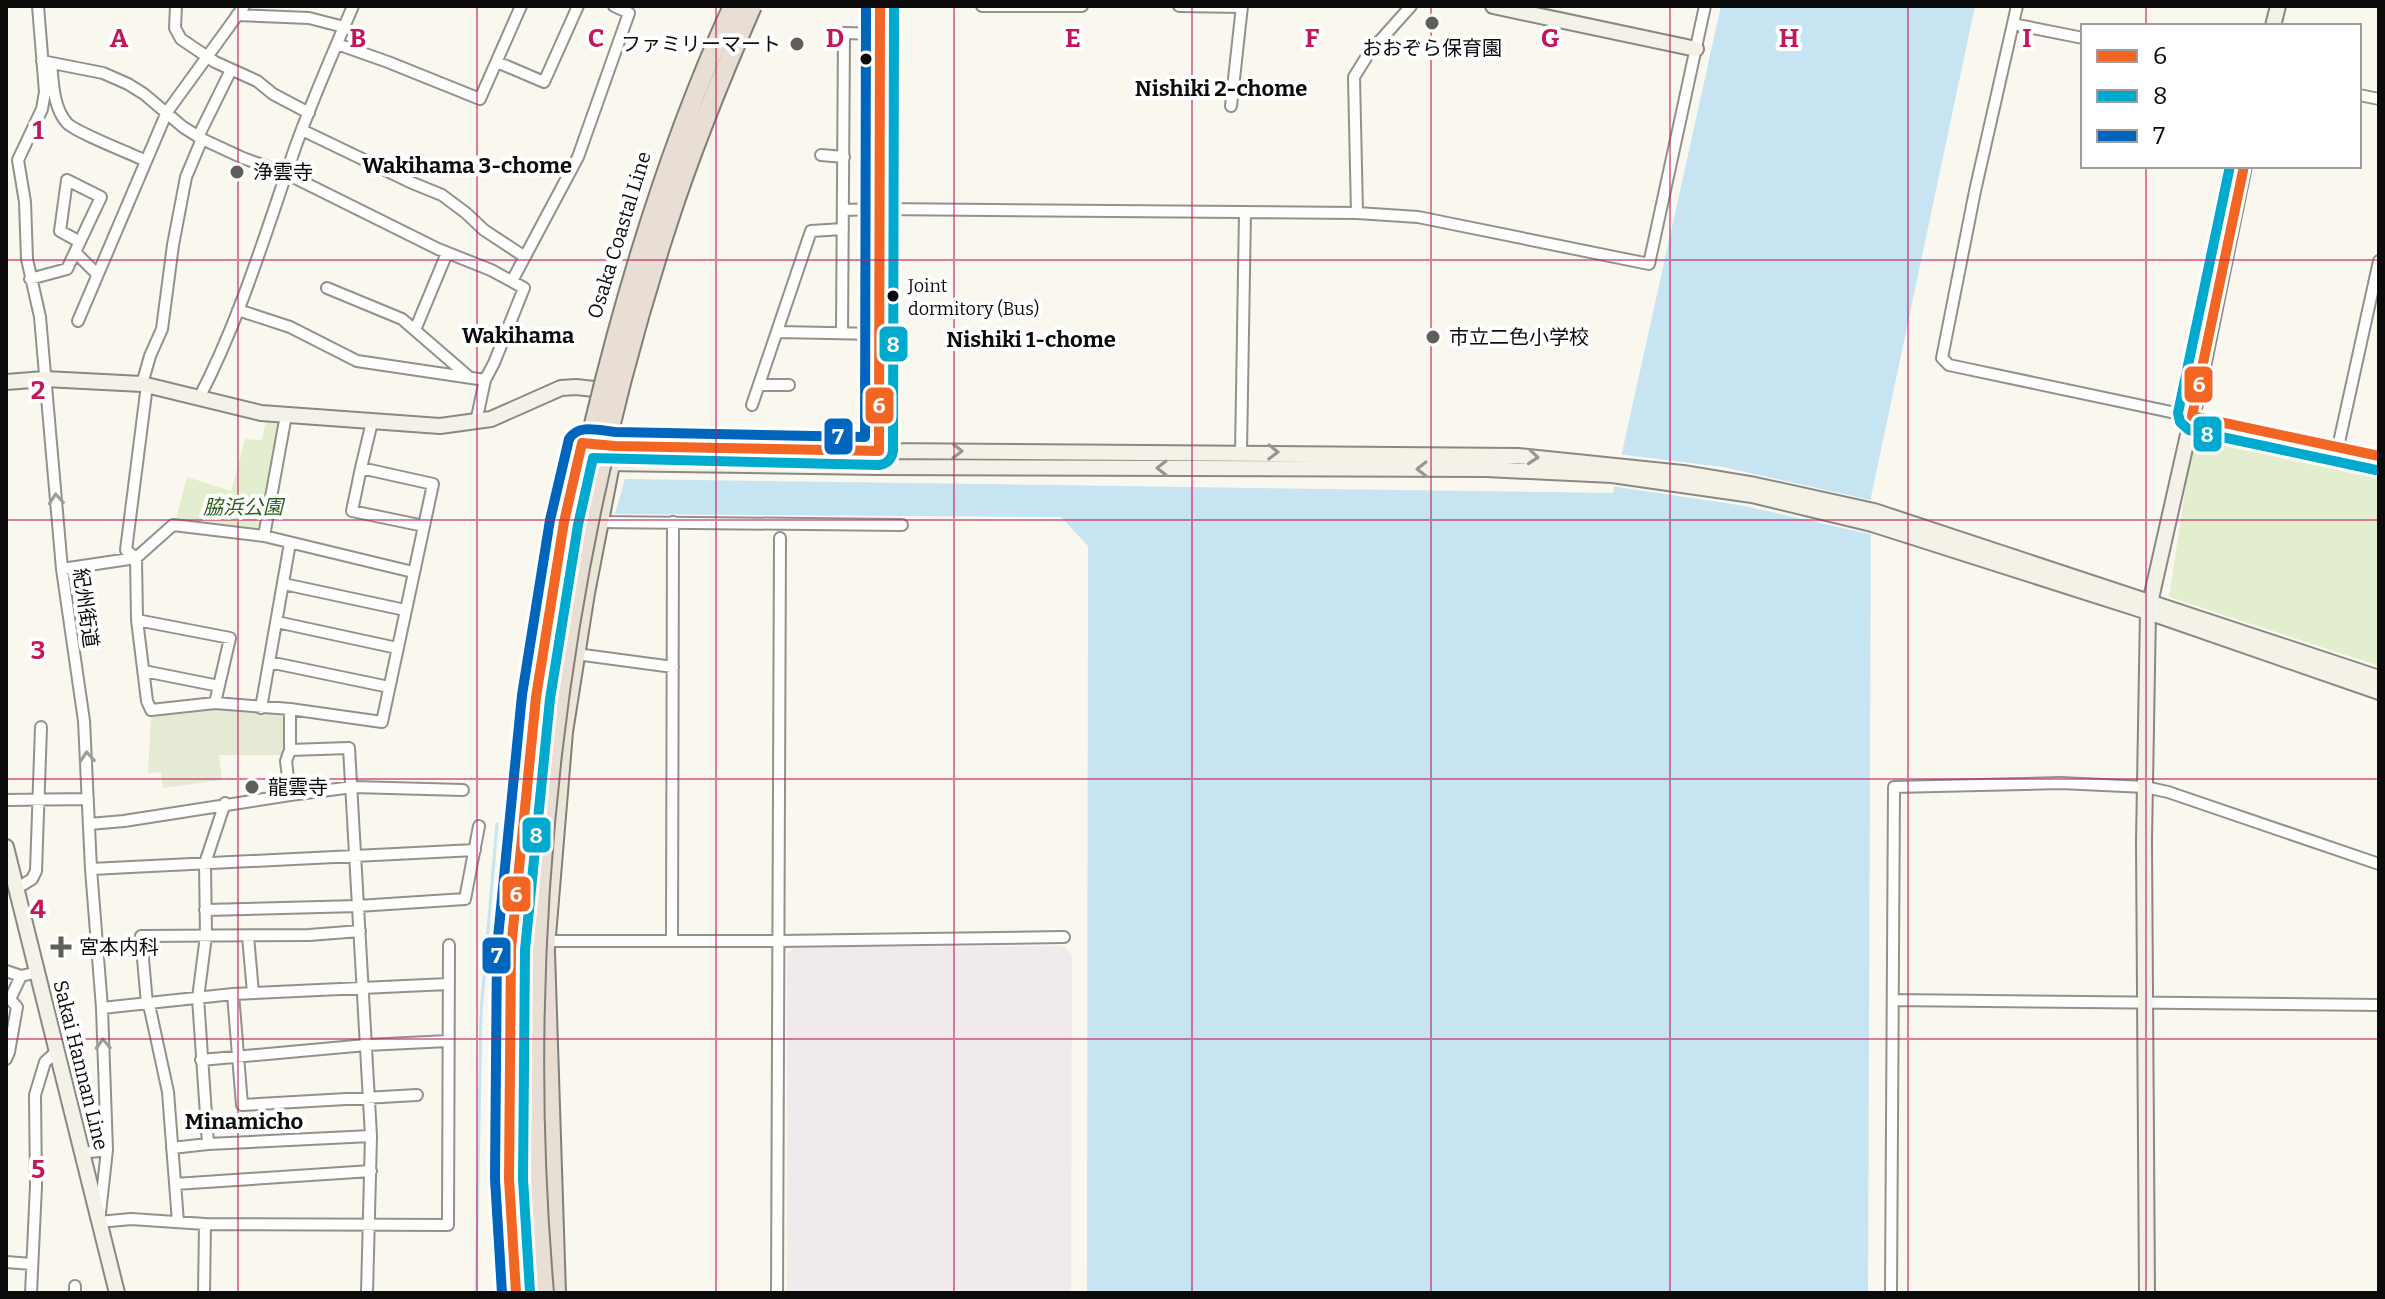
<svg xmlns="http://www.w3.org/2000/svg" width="2385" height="1299" font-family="Bitter,'Noto Sans JP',serif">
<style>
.industrial{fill:#f1eaec}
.green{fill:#e3eecf}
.cemetery{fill:#e5ead4}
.water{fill:#c6e4f2}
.pier{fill:#faf7ef}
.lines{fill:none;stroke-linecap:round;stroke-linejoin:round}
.stream{stroke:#c6e4f2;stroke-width:3}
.street-casing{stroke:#93918e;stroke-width:14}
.secondary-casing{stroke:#898884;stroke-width:18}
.primary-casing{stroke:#807f7b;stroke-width:20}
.highway-casing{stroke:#807f7b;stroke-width:22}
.street{stroke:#fefefd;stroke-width:10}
.secondary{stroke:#f4f2e7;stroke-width:14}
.primary{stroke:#ebe6d8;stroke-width:16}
.highway{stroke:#e8ded4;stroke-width:18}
.highway-bridge-casing{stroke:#807f7b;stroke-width:22;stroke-linecap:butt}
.highway-bridge{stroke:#e8ded4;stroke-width:18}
.bus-1-casing{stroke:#fff;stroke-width:16}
.bus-2-casing{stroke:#fff;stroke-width:16}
.bus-3-casing{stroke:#fff;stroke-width:16}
.bus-1{stroke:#f26522;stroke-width:10}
.bus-2{stroke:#00a9ce;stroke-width:10}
.bus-3{stroke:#0065bd;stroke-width:10}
.oneway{stroke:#97968f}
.oneway2{stroke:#9d9d9c}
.grid{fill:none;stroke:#c2185b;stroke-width:2;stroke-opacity:0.55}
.poi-dot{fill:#5f5e5b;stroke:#fff;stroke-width:3}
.bus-dot{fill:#0b0b0b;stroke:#fff;stroke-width:3}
.labels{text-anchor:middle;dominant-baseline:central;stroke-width:8;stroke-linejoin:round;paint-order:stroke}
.bus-label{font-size:18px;fill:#0b0b0b;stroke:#fff;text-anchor:start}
.poi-label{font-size:20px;fill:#0b0b0b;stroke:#fff;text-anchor:start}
.street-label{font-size:20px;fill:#0b0b0b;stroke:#fff}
.park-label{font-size:20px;font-style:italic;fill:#2d611e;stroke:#fff}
.neighbourhood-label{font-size:22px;font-weight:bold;fill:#0b0b0b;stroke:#fff}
.grid-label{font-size:26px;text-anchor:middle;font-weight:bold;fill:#c2185b;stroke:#fff;stroke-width:8;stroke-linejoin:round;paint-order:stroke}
.line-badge{stroke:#fff;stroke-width:3}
.badge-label{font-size:22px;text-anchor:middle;font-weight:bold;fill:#fff}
</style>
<rect width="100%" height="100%" fill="#faf7ef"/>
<path class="industrial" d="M1064,946L1072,955L1071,1293H787V954L795,947Z"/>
<path class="green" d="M266,420H281L261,531L176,519L187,477L231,491L245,439L262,440Z
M2195,425L2379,468V666L2169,597Z"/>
<path class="cemetery" d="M214,709L285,713L283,755H219L222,780L163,788L161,772L148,773L151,716Z"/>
<path class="water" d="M1721,6H1975L1871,497L1868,1293H1087L1088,546L1061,517L615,514L625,479L1613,493Z"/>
<path class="pier" d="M1618,454L1723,467L1875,501L1874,535L1745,506L1611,486Z"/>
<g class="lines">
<path class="stream" d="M476,1293L481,1012L497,824"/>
<g class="street-casing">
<path id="street" d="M38,6L45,92L42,109L18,160L25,202L27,259L40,317L62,569L84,721L91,869L102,1008L107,1150L99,1222L131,1219L205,1224L204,1293
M176,6L175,28L181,39L215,62L257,81L273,94L309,113
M982,6H1082
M1179,6L1241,7
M2017,6L1975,191L1942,358L1949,365L2379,456
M237,15L309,18L344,27
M2013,24L2083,38
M337,44L388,62L480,99L521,6
M42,61L103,73L128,84L144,94L183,127L202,139L243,158L287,174L438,249L491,270L524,288L494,363L485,380L476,422
M497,62L544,82L578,6
M51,63C53,83 53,107 67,123C75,132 132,154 146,161
M2359,95L2379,99
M1231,106L1242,6
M302,130L410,182L442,195L466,213L484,230L525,257
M198,137L231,70
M821,155L844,157
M843,210L880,209L1357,213L1418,217L1649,264L1705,6
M1357,213L1354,77L1369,53L1411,6
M75,252L97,274
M30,279L67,269L101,197L67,180L60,231L80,242
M512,281L578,157L629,13L614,6
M327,288L402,319L469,377
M238,310L290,327L357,361L485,380
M78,321L167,112L244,6
M415,330L447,253
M779,332L878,334
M842,333L844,33L880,34
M142,384L150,356L162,329L173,245L186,177L202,139
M760,385H789
M199,398C240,319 266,232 295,148C312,100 333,53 353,6
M752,405L811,231L843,229
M372,422L361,468L433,484L382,722L290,709L215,703L151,710L147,701L137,620L136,558L173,525L264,536L413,572
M2338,447L2379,261
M1241,452L1245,212
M361,468L352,511L424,526
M599,522L902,525
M264,536L286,415
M136,558L126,550L147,385
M62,569L136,558
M284,584L405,610
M137,620L230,638L215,703
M277,622L397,648
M576,654L673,667
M269,662L389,687
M144,671L219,686
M261,708L290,543
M290,709V750L349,748L371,1136L367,1293
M290,795L353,787L463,790
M6,800L88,799
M225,803L205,863L206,936L198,998L208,1144L371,1136
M89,824L124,821L290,795L286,761L290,750
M91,869L475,850
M16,889L32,879L36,871L41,727
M205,910L358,906L465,899L479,826
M248,936L253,993
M546,941H779L1064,937
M672,941L673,522
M6,971L21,976
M233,994L242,1105L417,1095
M1893,1000L2379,1005
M102,1008L233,994L448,984
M6,1059L9,1052L17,1007L10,999L21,976L38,972
M201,1060L366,1045L448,1041
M172,1148L208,1144
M82,1153L107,1150
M175,1184L371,1171
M178,1222L168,1092L150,1009L147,1004L141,936L309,935L360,931
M205,1224L448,1225L449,945
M6,1262L32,1264
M31,1293L36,1186L35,1095L45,1062L57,1051
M75,1293V1286
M777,1293L780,538
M1891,1293L1894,787L2061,783L2145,787L2168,792L2379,864"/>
</g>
<g class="secondary-casing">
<path id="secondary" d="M1493,6L1696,49
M2273,26L2278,6
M6,382L45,379L142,384L261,413L440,426L491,419L561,388L576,387L594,389
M603,445L879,451L1518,456L1683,473L1755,485L1874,511L2379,678
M879,459L880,6
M604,463L878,467L1486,469L1612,475L1752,495L1872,524L2148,612L2379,692
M6,847L117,1293
M2147,1293L2144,841L2148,612L2199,386L2244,166"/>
</g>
<g class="primary-casing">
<path id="primary" d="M546,948L564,732L586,593L614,449"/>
</g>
<g class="highway-casing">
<path id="highway" d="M545,952L556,1293
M506,1293L503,1150L510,1067"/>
</g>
<use href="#street" class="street"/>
<use href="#secondary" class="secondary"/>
<use href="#primary" class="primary"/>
<use href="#highway" class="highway"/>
<g class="highway-bridge-casing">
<path id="highway-bridge" d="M525,1293C502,1001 528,705 595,420C629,279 672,138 733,6
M544,1293C513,933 556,565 668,222C692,148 721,77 752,6"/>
</g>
<use href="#highway-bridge" class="highway-bridge"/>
<g class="bus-1-casing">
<path id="bus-1" d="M2244,166L2192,416L2379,456
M516,1293L509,1179L511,949L536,697L564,522L582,443L615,446L879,451L880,6"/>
</g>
<g class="bus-2-casing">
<path id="bus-2" d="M2230,166L2178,413L2180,422L2189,430L2376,470
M530,1292L523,1179L525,950L550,699L578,525L593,458L879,465C887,464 892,459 893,451L894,6"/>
</g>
<g class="bus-3-casing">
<path id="bus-3" d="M502,1293L495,1179L497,948L522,695L550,520L569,439C579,423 600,431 616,432L865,437L866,6"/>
</g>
<use href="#bus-1" class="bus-1"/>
<use href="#bus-2" class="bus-2"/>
<use href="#bus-3" class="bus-3"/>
</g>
<defs><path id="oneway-chevron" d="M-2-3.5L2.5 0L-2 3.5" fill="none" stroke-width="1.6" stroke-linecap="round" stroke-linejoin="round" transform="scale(2)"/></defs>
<g class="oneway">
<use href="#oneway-chevron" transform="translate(957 451)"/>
<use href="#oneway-chevron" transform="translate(1273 452) rotate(1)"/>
<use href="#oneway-chevron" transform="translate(1533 457) rotate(5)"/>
<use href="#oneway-chevron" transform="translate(1162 468) rotate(-180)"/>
<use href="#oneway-chevron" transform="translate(1422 469) rotate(-180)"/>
</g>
<g class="oneway2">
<use href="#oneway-chevron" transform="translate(56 499) rotate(-95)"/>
<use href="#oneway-chevron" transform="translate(87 757) rotate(-94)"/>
<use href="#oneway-chevron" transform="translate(103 1044) rotate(-92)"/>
</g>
<path class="grid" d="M238,6V1293M477,6V1293M716,6V1293M954,6V1293M1192,6V1293M1431,6V1293M1670,6V1293M1908,6V1293M2146,6V26M2146,166V1293M6,260H2379M6,520H2379M6,779H2379M6,1039H2379"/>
<g class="poi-dot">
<circle cx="1432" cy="23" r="8"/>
<circle cx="797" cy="44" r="8"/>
<circle cx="237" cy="172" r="8"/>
<circle cx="1433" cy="337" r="8"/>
<circle cx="252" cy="787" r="8"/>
<path d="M57 935h8v8h8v8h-8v8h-8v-8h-8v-8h8z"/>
</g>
<g class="bus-dot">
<circle cx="866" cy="59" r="7"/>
<circle cx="893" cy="296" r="7"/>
</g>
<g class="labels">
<g class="bus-label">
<text x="908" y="286">Joint<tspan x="908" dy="23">dormitory (Bus)</tspan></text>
</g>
<g class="poi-label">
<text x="781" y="44" text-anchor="end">ファミリーマート</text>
<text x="1432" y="48" text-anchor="middle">おおぞら保育園</text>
<text x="253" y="172">浄雲寺</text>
<text x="1449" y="337">市立二色小学校</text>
<text x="268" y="787">龍雲寺</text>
<text x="79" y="947">宮本内科</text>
</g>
<g class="street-label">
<text transform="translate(619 235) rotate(-73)">Osaka Coastal Line</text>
<text transform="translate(86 608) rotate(82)">紀州街道</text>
<text transform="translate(81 1065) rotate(76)">Sakai Hannan Line</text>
</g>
<g class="park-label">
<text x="243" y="507">脇浜公園</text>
</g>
<g class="neighbourhood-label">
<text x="1221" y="88">Nishiki 2-chome</text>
<text x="467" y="165">Wakihama 3-chome</text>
<text x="518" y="335">Wakihama</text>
<text x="1031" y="339">Nishiki 1-chome</text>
<text x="244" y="1121">Minamicho</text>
</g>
</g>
<g class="grid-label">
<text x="119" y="47">A</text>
<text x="358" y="47">B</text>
<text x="596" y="47">C</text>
<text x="835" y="47">D</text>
<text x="1073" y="47">E</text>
<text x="1312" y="47">F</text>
<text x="1550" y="47">G</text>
<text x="1789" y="47">H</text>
<text x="2027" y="47">I</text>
<text x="38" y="139">1</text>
<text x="38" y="399">2</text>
<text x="38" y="659">3</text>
<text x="38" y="918">4</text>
<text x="38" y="1178">5</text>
</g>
<g class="line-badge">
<rect x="878" y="325" width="31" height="38" rx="8" fill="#00a9ce"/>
<rect x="2183" y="365" width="31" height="39" rx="8" fill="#f26522"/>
<rect x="864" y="386" width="31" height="39" rx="8" fill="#f26522"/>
<rect x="2192" y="415" width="31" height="38" rx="8" fill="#00a9ce"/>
<rect x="823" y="417" width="31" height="39" rx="8" fill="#0065bd"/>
<rect x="521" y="816" width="31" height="38" rx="8" fill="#00a9ce"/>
<rect x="501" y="875" width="31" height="38" rx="8" fill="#f26522"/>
<rect x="481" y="936" width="31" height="39" rx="8" fill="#0065bd"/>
</g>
<g class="badge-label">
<text x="893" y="352">8</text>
<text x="2199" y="392">6</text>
<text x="879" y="413">6</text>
<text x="2207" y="442">8</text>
<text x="838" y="444">7</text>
<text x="536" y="843">8</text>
<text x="516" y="902">6</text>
<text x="497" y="963">7</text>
</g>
<rect width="2385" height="1299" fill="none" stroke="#0b0b0b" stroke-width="16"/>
<rect x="2081" y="24" width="280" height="144" fill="#ffffff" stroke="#9d9d9d" stroke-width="2"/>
<rect x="2097" y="50" width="40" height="12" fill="#f26522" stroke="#9d9d9d" stroke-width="2"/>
<text x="2153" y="64" font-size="24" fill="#0b0b0b">6</text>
<rect x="2097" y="90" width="40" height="12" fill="#00a9ce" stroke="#9d9d9d" stroke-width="2"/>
<text x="2153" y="104" font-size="24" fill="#0b0b0b">8</text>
<rect x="2097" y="130" width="40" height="12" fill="#0065bd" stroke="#9d9d9d" stroke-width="2"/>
<text x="2153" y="144" font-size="24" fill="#0b0b0b">7</text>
</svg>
